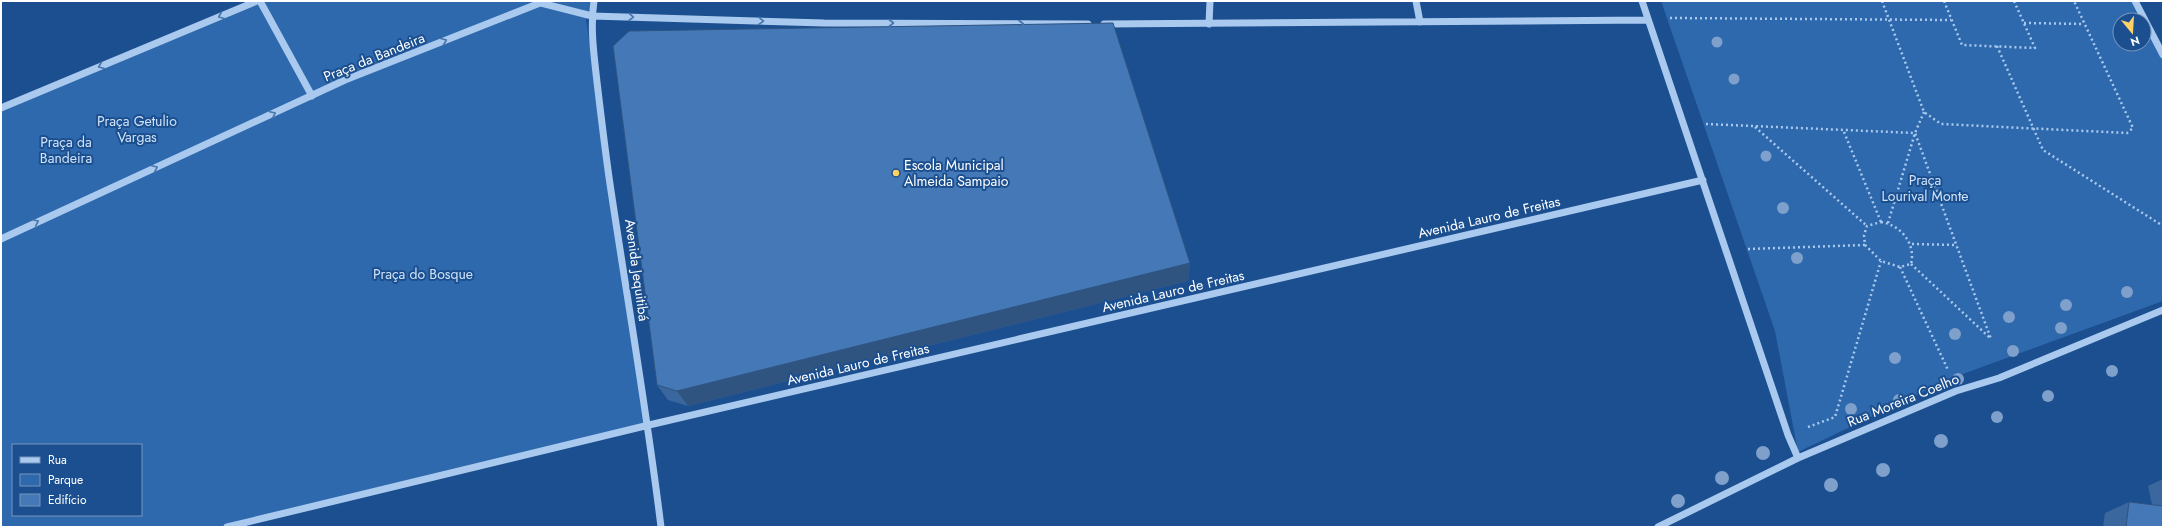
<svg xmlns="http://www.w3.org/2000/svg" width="2164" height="528" font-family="Jost,sans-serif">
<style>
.green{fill:#2e69ad;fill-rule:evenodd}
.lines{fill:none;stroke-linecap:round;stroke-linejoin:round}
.path{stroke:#a9c9ee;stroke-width:2.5;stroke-dasharray:2 3;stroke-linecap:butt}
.tertiary{stroke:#a9c9ee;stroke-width:7}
.tree{fill:#7ea0ca}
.wall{fill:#3a679d}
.shaded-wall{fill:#305480}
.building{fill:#4478b7;stroke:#305480}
.oneway{stroke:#4674ac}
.poi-dot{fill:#ffd166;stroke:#1b4f8f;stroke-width:1.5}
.labels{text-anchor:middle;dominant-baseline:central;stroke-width:4;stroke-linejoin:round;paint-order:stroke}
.street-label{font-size:14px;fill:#fff;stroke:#1b4f8f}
.park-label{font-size:14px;fill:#cfe3fa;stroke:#1b4f8f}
.poi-label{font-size:14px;fill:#fff;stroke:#1b4f8f;text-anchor:start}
</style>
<rect width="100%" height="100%" fill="#1b4f8f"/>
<path class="green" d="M262,1H594L586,20L649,425L233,527H1V110ZM13,445H141V515H13Z
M1661,1H2135L2163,58V301L1952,378L1798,452L1775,331ZM2120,20H2144V44H2120Z"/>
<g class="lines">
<path class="path" d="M1882,1L1924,112L1941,124L2127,133L2133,128L2074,1
M1944,1L1962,45L2035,48L2014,1
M1670,18L1951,20
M2024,23L2084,24
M1997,46L2043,150L2163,226
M1706,124L1915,133L1991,339
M1755,127L1867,226
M1844,132L1881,222
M1881,222C1901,225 1916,244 1911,264L1900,267L1881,261L1865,245L1864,235L1867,226Z
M1888,223L1915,133L1924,112
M1912,244L1956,245
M1748,249L1865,245
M1911,264L1990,338
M1900,267L1948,370
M1808,427L1835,417L1881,261"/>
<path class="tertiary" d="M260,1L312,96
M594,1C590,28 594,55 597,82C601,116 605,150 610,184C627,298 647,412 661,527
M1416,1L1420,22
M1642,1L1788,435L1798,458
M2135,1L2163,55
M541,3L592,16L824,23L1088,24
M1104,24L1648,20
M1209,24L1210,1
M1,108L257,1
M1,239L345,80L545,1
M227,527L649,425L1703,180
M1658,527L1798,458L1956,391L1999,378L2163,310"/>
</g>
<g class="tree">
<circle cx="1717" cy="42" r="5.5"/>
<circle cx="1734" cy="79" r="5.5"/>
<circle cx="1766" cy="156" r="5.5"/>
<circle cx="1783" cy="208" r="6"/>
<circle cx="1797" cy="258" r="6"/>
<circle cx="2127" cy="292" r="6"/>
<circle cx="2066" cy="305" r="6"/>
<circle cx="2009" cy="317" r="6"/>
<circle cx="2061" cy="328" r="6"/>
<circle cx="1955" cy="334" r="6"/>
<circle cx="2013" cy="351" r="6"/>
<circle cx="1895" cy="358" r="6"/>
<circle cx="2112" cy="371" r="6"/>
<circle cx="1958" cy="379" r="6"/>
<circle cx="2048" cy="396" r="6"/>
<circle cx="1899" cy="400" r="6"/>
<circle cx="1851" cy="409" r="6"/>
<circle cx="1997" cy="417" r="6"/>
<circle cx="1941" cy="441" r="7"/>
<circle cx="1763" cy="453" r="7"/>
<circle cx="1883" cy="470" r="7"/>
<circle cx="1722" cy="478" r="7"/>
<circle cx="1831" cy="485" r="7"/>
<circle cx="1678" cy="501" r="7"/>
</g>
<path class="wall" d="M1190,263L1188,281L688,406L668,400L657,385Z
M2163,479V527H2103L2105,513L2129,502L2152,505L2148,486Z"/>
<path class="shaded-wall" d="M1190,263L1188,281L688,406L677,391Z"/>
<path class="building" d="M1113,23L1190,263L677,391L657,385L613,46L629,31Z
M2129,502L2163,506V527H2126Z"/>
<defs><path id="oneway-chevron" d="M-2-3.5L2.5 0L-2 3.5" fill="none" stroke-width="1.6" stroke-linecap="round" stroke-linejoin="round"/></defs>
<g class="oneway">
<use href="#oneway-chevron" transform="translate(221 16) rotate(157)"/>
<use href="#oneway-chevron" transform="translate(631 17) rotate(2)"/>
<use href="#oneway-chevron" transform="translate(761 21) rotate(2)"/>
<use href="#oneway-chevron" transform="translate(891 23)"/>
<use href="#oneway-chevron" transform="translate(1021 24)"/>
<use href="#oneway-chevron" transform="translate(444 41) rotate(-22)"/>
<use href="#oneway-chevron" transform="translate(101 66) rotate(157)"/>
<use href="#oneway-chevron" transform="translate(273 114) rotate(-25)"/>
<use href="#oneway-chevron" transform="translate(155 168) rotate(-25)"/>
<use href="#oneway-chevron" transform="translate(36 222) rotate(-25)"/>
</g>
<circle class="poi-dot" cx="896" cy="173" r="4"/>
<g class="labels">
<g class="street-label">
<text transform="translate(374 57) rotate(-22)">Praça da Bandeira</text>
<text transform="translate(1489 217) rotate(-13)">Avenida Lauro de Freitas</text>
<text transform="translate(637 270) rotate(82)">Avenida Jequitibá</text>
<text transform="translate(1173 291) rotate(-13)">Avenida Lauro de Freitas</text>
<text transform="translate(858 364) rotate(-13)">Avenida Lauro de Freitas</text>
<text transform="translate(1903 400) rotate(-22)">Rua Moreira Coelho</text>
</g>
<g class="park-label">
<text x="137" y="121">Praça Getulio<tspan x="137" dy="16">Vargas</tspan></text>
<text x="66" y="142">Praça da<tspan x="66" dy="16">Bandeira</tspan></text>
<text x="1925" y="180">Praça<tspan x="1925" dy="16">Lourival Monte</tspan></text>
<text x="423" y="274">Praça do Bosque</text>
</g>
<g class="poi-label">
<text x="904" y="165">Escola Municipal<tspan x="904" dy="16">Almeida Sampaio</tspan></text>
</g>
</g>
<rect width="2164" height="528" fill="none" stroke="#ffffff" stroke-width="4"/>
<rect x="12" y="444" width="130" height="72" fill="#1b4f8f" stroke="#7695bc"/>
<rect x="20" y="457" width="20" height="6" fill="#a9c9ee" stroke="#7695bc"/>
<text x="48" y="464" font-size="12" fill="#ffffff">Rua</text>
<rect x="20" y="474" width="20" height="12" fill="#2e69ad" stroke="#7695bc"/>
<text x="48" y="484" font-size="12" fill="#ffffff">Parque</text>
<rect x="20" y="494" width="20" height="12" fill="#4478b7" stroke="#7695bc"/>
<text x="48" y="504" font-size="12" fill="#ffffff">Edifício</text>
<g transform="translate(2132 32) rotate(162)"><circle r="19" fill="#1b4f8f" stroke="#7695bc"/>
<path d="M0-3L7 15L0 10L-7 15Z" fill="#ffd166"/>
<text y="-6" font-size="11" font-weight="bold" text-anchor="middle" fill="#ffffff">N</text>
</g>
</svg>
